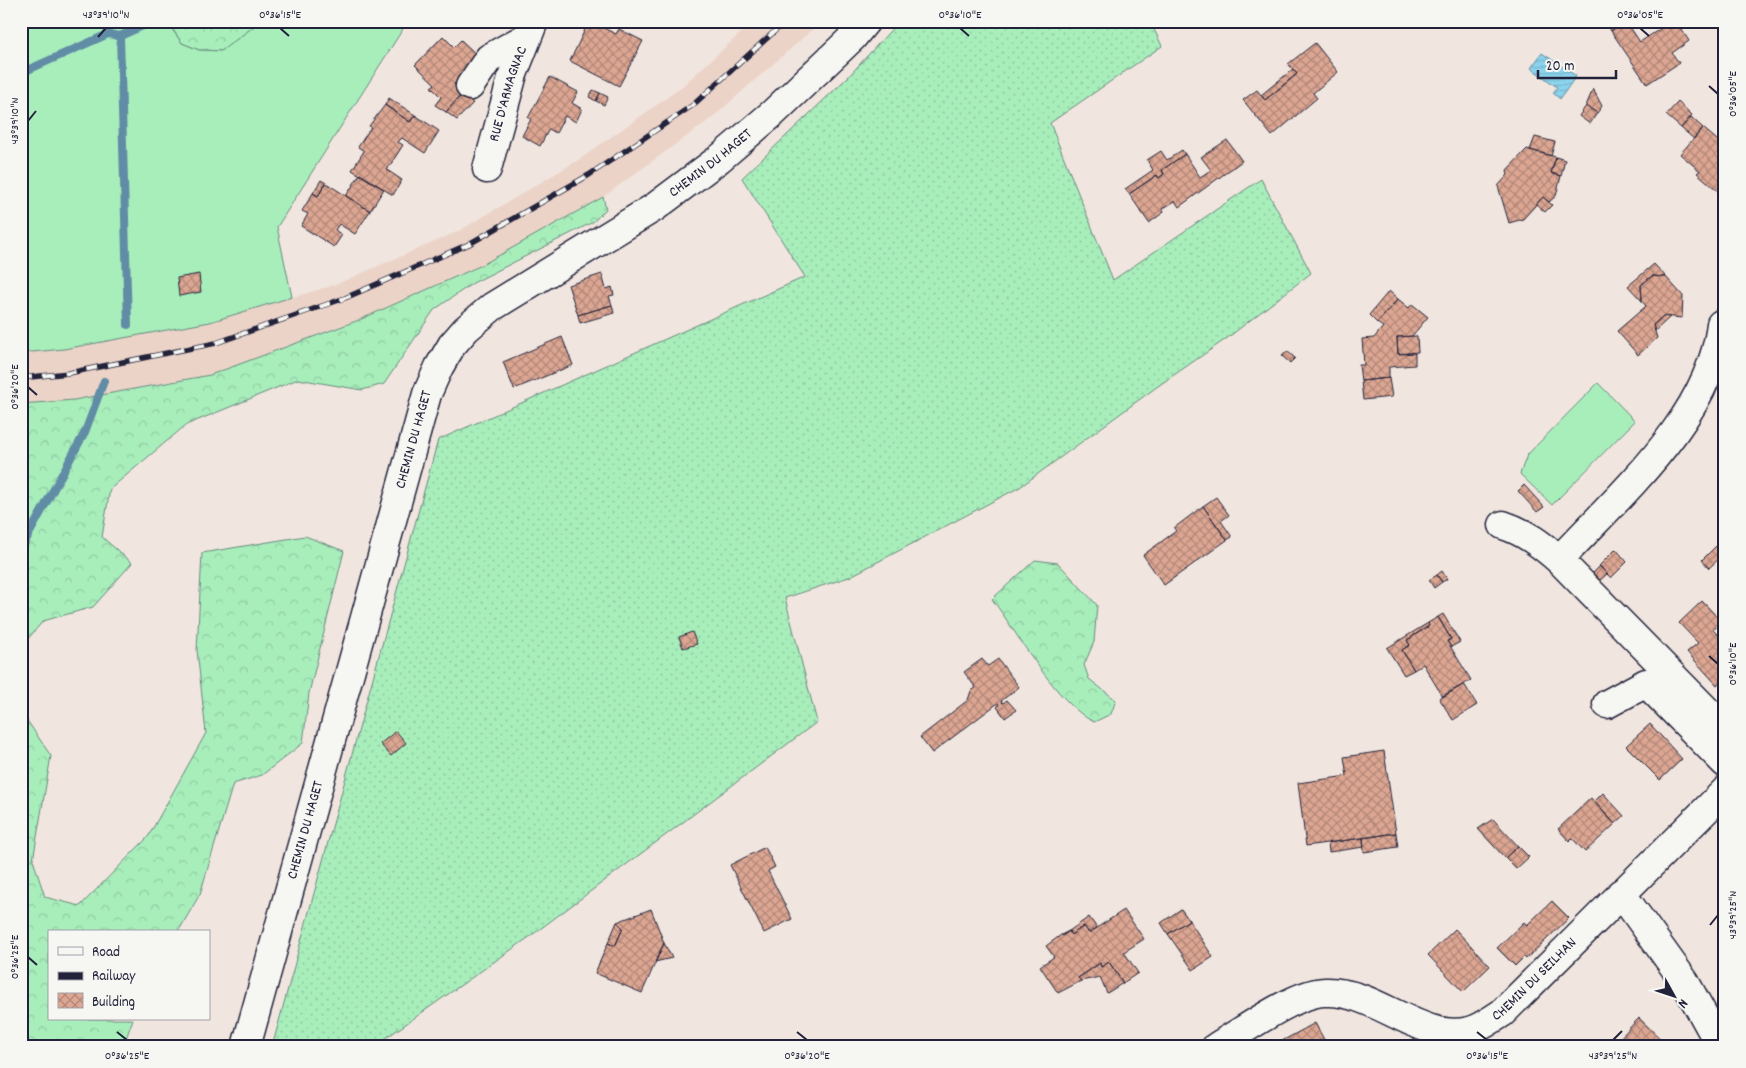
<svg xmlns="http://www.w3.org/2000/svg" width="1746" height="1068" font-family="Dekko,sans-serif">
<style>
.built{fill:#ebd3c8}
.grass{fill:url(#grass-dots);stroke:#65887b}
.forest{fill:url(#forest-crowns);stroke:#65887b}
.garden{fill:#a8eebb;stroke:#65887b}
.water{fill:url(#water-rules);stroke:#618ca5}
.lines{fill:none;stroke-linecap:round;stroke-linejoin:round}
.stream{stroke:#618ca5;stroke-width:8}
.building{fill:url(#building-cross-hatch);stroke:#22223b}
.minor-casing{stroke:#22223b;stroke-width:31}
.minor{stroke:#f6f6f2;stroke-width:28}
.rail-casing{stroke:#22223b;stroke-width:5.5}
.rail{stroke:#f6f6f2;stroke-width:4;stroke-dasharray:11;stroke-linecap:butt}
.ticks{fill:none;stroke:#22223b;stroke-width:2}
.labels{text-anchor:middle;dominant-baseline:central;stroke-width:4;stroke-linejoin:round;paint-order:stroke}
.street-label{font-size:15px;fill:#22223b;stroke:#f6f6f2}
.neatline{fill:none;stroke:#22223b;stroke-width:2}
.ticks-label{font-size:12px;text-anchor:middle;fill:#22223b}
</style>
<defs>
<pattern id="grass-dots" width="8" height="8" patternUnits="userSpaceOnUse" patternTransform="scale(1.25)"><rect width="8" height="8" fill="#a8eebb"/><path d="M2 2h.1M6 6h.1" fill="none" stroke="#90cca2" stroke-width="1.8" stroke-linecap="round"/></pattern>
<pattern id="forest-crowns" width="20" height="18" patternUnits="userSpaceOnUse" patternTransform="scale(1.25)"><rect width="20" height="18" fill="#a8eebb"/><path d="M2 6a3 3 0 1 1 6 0M12 15a3 3 0 1 1 6 0" fill="none" stroke="#90cca2"/></pattern>
<pattern id="water-rules" width="6" height="5" patternUnits="userSpaceOnUse" patternTransform="scale(1.25)"><rect width="6" height="5" fill="#8bd3ec"/><path d="M0 2.5h6" fill="none" stroke="#78b5cb"/></pattern>
<pattern id="building-cross-hatch" width="8" height="8" patternUnits="userSpaceOnUse" patternTransform="scale(1.25)"><rect width="8" height="8" fill="#dca692"/><path d="M0 0l8 8M0 8l8-8" fill="none" stroke="#b28778"/></pattern>
</defs>
<rect width="100%" height="100%" fill="#f1e6df"/>
<filter id="ink" filterUnits="userSpaceOnUse"><feTurbulence type="fractalNoise" baseFrequency=".02" numOctaves="2"/><feDisplacementMap in="SourceGraphic" scale="10" xChannelSelector="R" yChannelSelector="G"/><feConvolveMatrix kernelMatrix="1 2 1 2 8 2 1 2 1" color-interpolation-filters="sRGB"/></filter>
<g filter="url(#ink)">
<path class="built" d="M754,21H822L712,118L603,197L482,265L359,320L210,375L74,400L21,404V353L64,349L210,322L337,284L459,231L580,159L679,89Z"/>
<path class="grass" d="M899,21H1150L1162,46L1050,123L1113,280L1261,179L1311,273L1226,339L1158,386L1020,487L849,577L785,598L817,722L528,938L373,1047H272L438,440L805,277L742,178L849,76Z"/>
<path class="forest" d="M167,21H255L253,27L222,51L199,50L182,43Z
M603,197L606,209L593,222L473,283L434,310L384,384L362,390L298,379L186,425L110,489L102,537L132,563L93,607L43,621L21,647V404L74,400L210,375L359,320L482,265Z
M305,536L344,551L309,693L303,743L262,775L233,784L200,894L178,932H49V1019H133L123,1047H21V705L26,719L51,756L33,860L45,897L80,906L148,837L206,733L197,650L202,553Z
M1035,560L1058,563L1097,605L1094,642L1084,665L1089,679L1116,700L1111,714L1094,722C1058,705 1017,633 992,599Z"/>
<path class="garden" d="M21,21H166L182,43L199,50L221,51L253,27L255,21H408L277,227L292,297L210,322L64,349L21,353Z
M1598,383L1635,421L1552,505L1520,474L1527,455Z"/>
<path class="water" d="M1542,53L1576,76L1560,99L1553,93L1557,87L1531,68Z"/>
<g class="lines">
<path class="stream" d="M120,36L128,325
M21,73L108,34L120,36L154,21
M21,549L85,432L104,381"/>
</g>
<path class="building" d="M589,21L616,34L619,29L643,41L619,86L570,61Z
M1605,21H1626L1611,31Z
M1626,21L1640,42L1663,27L1661,24L1666,21H1676L1689,41L1672,53L1679,63L1647,84L1611,31Z
M443,36L454,47L461,40L479,57L454,84L463,93L446,112L435,105L441,97L431,87L435,84L415,65Z
M1315,43L1338,72L1313,93L1317,98L1272,136L1243,100L1257,90L1265,100L1297,74L1288,64Z
M1293,69L1297,74L1265,100L1261,95Z
M550,77L578,92L572,103L582,109L576,122L565,116L556,133L549,129L540,146L522,136L531,119L528,118Z
M1593,89L1602,106L1597,113L1586,106Z
M593,90L600,93L596,101L589,97Z
M463,93L473,103L457,120L446,112Z
M600,93L608,97L604,105L596,101Z
M389,98L415,115L410,122L385,105Z
M1678,102L1692,115L1681,128L1666,115Z
M385,105L410,122L415,115L439,131L425,153L402,138L398,142L403,145L387,170L402,180L393,195L352,170L364,151L358,147L371,127L369,126Z
M1586,106L1597,113L1590,124L1579,116Z
M1691,117L1703,128L1694,139L1681,128Z
M1703,128L1723,145L1719,150L1725,155V197L1697,173L1700,171L1680,154Z
M1535,137L1555,142L1551,156L1530,150Z
M1227,140L1242,161L1179,207L1175,201L1162,209L1164,212L1149,223L1129,194L1157,175L1159,178L1164,174L1162,170L1185,154L1200,177L1211,170L1201,157Z
M1527,149L1556,157L1551,173L1561,176L1556,196L1549,202L1543,197L1523,219L1509,223L1498,186L1508,175L1507,170Z
M1182,150L1185,154L1162,170L1164,174L1159,178L1157,175L1129,194L1125,189L1153,170L1147,160L1161,151L1167,160Z
M1556,157L1565,160L1561,176L1551,173Z
M360,174L384,189L370,211L346,196Z
M321,180L326,183L318,196L313,193Z
M326,183L370,211L355,234L339,224L335,230L342,235L334,247L301,226L308,214L302,211L313,193L318,196Z
M1543,197L1552,205L1545,212L1536,204Z
M1654,264L1666,277L1652,276L1641,285L1642,301L1628,286Z
M199,274L201,292L179,296L177,278Z
M602,274L606,289L612,287L614,295L609,296L612,305L578,315L568,285Z
M1652,276L1666,277L1683,296L1682,318L1663,316L1653,325L1657,338L1638,355L1617,331L1646,306L1642,301L1641,285Z
M1389,291L1398,299L1377,323L1369,315Z
M1398,299L1409,308L1412,304L1428,317L1412,336L1397,337L1398,354L1415,353V365L1389,367V378L1361,381L1359,365H1364L1362,339L1374,338L1383,327L1377,323Z
M612,305L614,313L580,323L578,315Z
M1663,316L1670,317L1655,331L1653,325Z
M1417,336L1418,352L1398,354L1397,337Z
M562,337L573,365L514,389L503,362Z
M1287,351L1295,358L1290,363L1282,356Z
M1389,378L1392,397L1363,400L1361,381Z
M1524,485L1544,507L1537,512L1518,491Z
M1216,497L1229,515L1221,521L1232,537L1227,540L1203,506Z
M1203,506L1227,540L1164,585L1143,555L1176,531L1174,528Z
M1716,546L1724,554L1709,568L1702,560Z
M1616,549L1627,562L1611,578L1599,566Z
M1600,566L1607,574L1598,582L1591,575Z
M1442,571L1447,579L1442,582L1437,575Z
M1437,575L1442,582L1434,588L1429,580Z
M1702,601L1722,622L1713,630L1725,642V678L1717,685L1687,652L1698,643L1679,623Z
M1443,614L1460,642L1451,647L1447,641L1451,639L1438,617Z
M1438,617L1451,639L1447,641L1471,680L1443,697L1423,664L1414,670L1402,650L1410,645L1407,640L1429,626L1428,623Z
M1428,623L1429,626L1407,640L1410,645L1402,650L1414,670L1404,675L1387,648Z
M692,632L697,644L683,648L679,637Z
M982,659L988,666L998,659L1019,687L1001,701L1003,703L1007,700L1016,710L1005,718L997,707L999,705L998,703L932,753L920,737L968,700L971,691L976,688L964,672Z
M1464,684L1477,705L1453,720L1439,698Z
M1650,724L1682,759L1660,780L1626,746Z
M396,731L406,743L391,756L380,744Z
M1384,751L1396,833L1306,846L1298,783L1347,776L1344,757Z
M1603,793L1624,816L1615,824L1594,802Z
M1591,798L1615,824L1585,852L1572,838L1569,841L1558,829Z
M1493,819L1518,846L1505,858L1478,829Z
M1396,833L1398,847L1364,852L1363,838Z
M1363,838L1364,847L1329,852L1328,843Z
M1518,846L1529,857L1516,869L1505,858Z
M765,847L775,867L768,871L792,919L764,933L730,865Z
M1552,901L1569,918L1526,959L1524,957L1515,966L1497,948L1524,922L1527,925Z
M651,909L664,943L642,993L595,973L608,943L615,946L623,928L617,922Z
M1181,909L1189,920L1168,934L1161,923Z
M1124,910L1144,939L1124,952L1138,973L1123,983L1109,962L1101,967L1100,963L1078,978L1081,981L1058,993L1040,966L1054,957L1046,946L1061,935L1069,931L1071,935L1084,926L1089,933Z
M1089,917L1097,928L1089,933L1084,926L1071,935L1069,931L1062,936Z
M1189,920L1213,957L1193,970L1168,934Z
M617,922L623,928L615,946L608,943Z
M1455,929L1490,966L1463,992L1428,955Z
M664,943L672,958L655,962Z
M1109,962L1123,983L1107,993L1100,977L1081,981L1078,978L1100,963L1101,967Z
M1639,1018L1669,1047H1623L1617,1041Z
M1315,1023L1328,1047H1271Z"/>
<g class="lines">
<g class="minor-casing">
<g id="minor">
<path d="M470,86L489,58L527,37"/>
<path id="s1" d="M487,169L513,74L534,21"/>
<path d="M1503,525C1525,532 1542,545 1559,560L1725,729"/>
<path d="M1559,560C1619,495 1711,417 1721,324"/>
<path d="M1607,704L1646,683L1725,763"/>
<path d="M1621,893L1685,982L1721,1047"/>
<path id="s2" d="M246,1047L427,394L439,367L452,345L466,329L492,307L655,207L719,159L773,113L853,37L866,21"/>
<path id="s3" d="M1216,1047C1243,1031 1295,993 1324,992C1375,989 1420,1043 1469,1031C1481,1028 1492,1019 1502,1013L1725,791"/>
</g>
</g>
<use href="#minor" class="minor"/>
<g class="rail-casing">
<path id="rail" d="M21,378L69,373L216,343L345,298L469,244L589,175L693,105L786,21"/>
</g>
<use href="#rail" class="rail"/>
</g>
</g>
<path class="ticks" d="M280,28L289,36M960,28L969,36M1640,28L1649,36M98,37L106,28M1709,86L1718,94M28,121L36,111M28,387L37,395M1709,656L1718,664M1710,925L1718,915M28,957L37,965M117,1032L127,1040M797,1032L807,1040M1477,1032L1487,1040M1613,1040L1622,1031"/>
<g class="labels">
<g class="street-label">
<text stroke="none"><textPath href="#s1" startOffset="78">RUE D'ARMAGNAC</textPath></text>
<text stroke="none"><textPath href="#s2" startOffset="1050">CHEMIN DU HAGET</textPath></text>
<text stroke="none"><textPath href="#s2" startOffset="630">CHEMIN DU HAGET</textPath></text>
<text stroke="none"><textPath href="#s2" startOffset="225">CHEMIN DU HAGET</textPath></text>
<text stroke="none"><textPath href="#s3" startOffset="359">CHEMIN DU SEILHAN</textPath></text>
</g>
</g>
<rect width="1746" height="1068" fill="none" stroke="#f6f6f2" stroke-width="55"/>
<rect x="48" y="930" width="162" height="90" fill="#f6f6f2" stroke="#a1a1a9"/>
<rect x="58" y="947" width="25" height="8" fill="#f6f6f2" stroke="#a1a1a9"/>
<text x="92" y="956" font-size="15" fill="#22223b">Road</text>
<rect x="58" y="972" width="25" height="8" fill="#22223b" stroke="#a1a1a9"/>
<text x="92" y="980" font-size="15" fill="#22223b">Railway</text>
<rect x="58" y="993" width="25" height="15" fill="url(#building-cross-hatch)" stroke="#a1a1a9"/>
<text x="92" y="1006" font-size="15" fill="#22223b">Building</text>
<g transform="translate(1674 996) rotate(130)" stroke="#f6f6f2" stroke-width="4" paint-order="stroke">
<path d="M0-4L9 19L0 12L-9 19Z" fill="#22223b"/>
<text y="-8" font-size="14" font-weight="bold" text-anchor="middle" fill="#22223b">N</text>
</g>
<path d="M1538 70v8h78v-8" fill="none" stroke="#22223b" stroke-width="2.5"/>
<text x="1546" y="70" font-size="15" fill="#22223b" stroke="#f6f6f2" stroke-width="4" paint-order="stroke">20 m</text>
<rect x="28" y="28" width="1690" height="1012" class="neatline"/>
<g class="ticks-label">
<text x="106" y="18">43°39'10"N</text>
<text x="280" y="18">0°36'15"E</text>
<text x="960" y="18">0°36'10"E</text>
<text x="1640" y="18">0°36'05"E</text>
<text transform="translate(1732 94) rotate(-90)" y="4">0°36'05"E</text>
<text transform="translate(14 121) rotate(-90)" y="4">43°39'10"N</text>
<text transform="translate(14 387) rotate(-90)" y="4">0°36'20"E</text>
<text transform="translate(1732 664) rotate(-90)" y="4">0°36'10"E</text>
<text transform="translate(1732 915) rotate(-90)" y="4">43°39'25"N</text>
<text transform="translate(14 957) rotate(-90)" y="4">0°36'25"E</text>
<text x="127" y="1059">0°36'25"E</text>
<text x="807" y="1059">0°36'20"E</text>
<text x="1487" y="1059">0°36'15"E</text>
<text x="1613" y="1059">43°39'25"N</text>
</g>
</svg>
